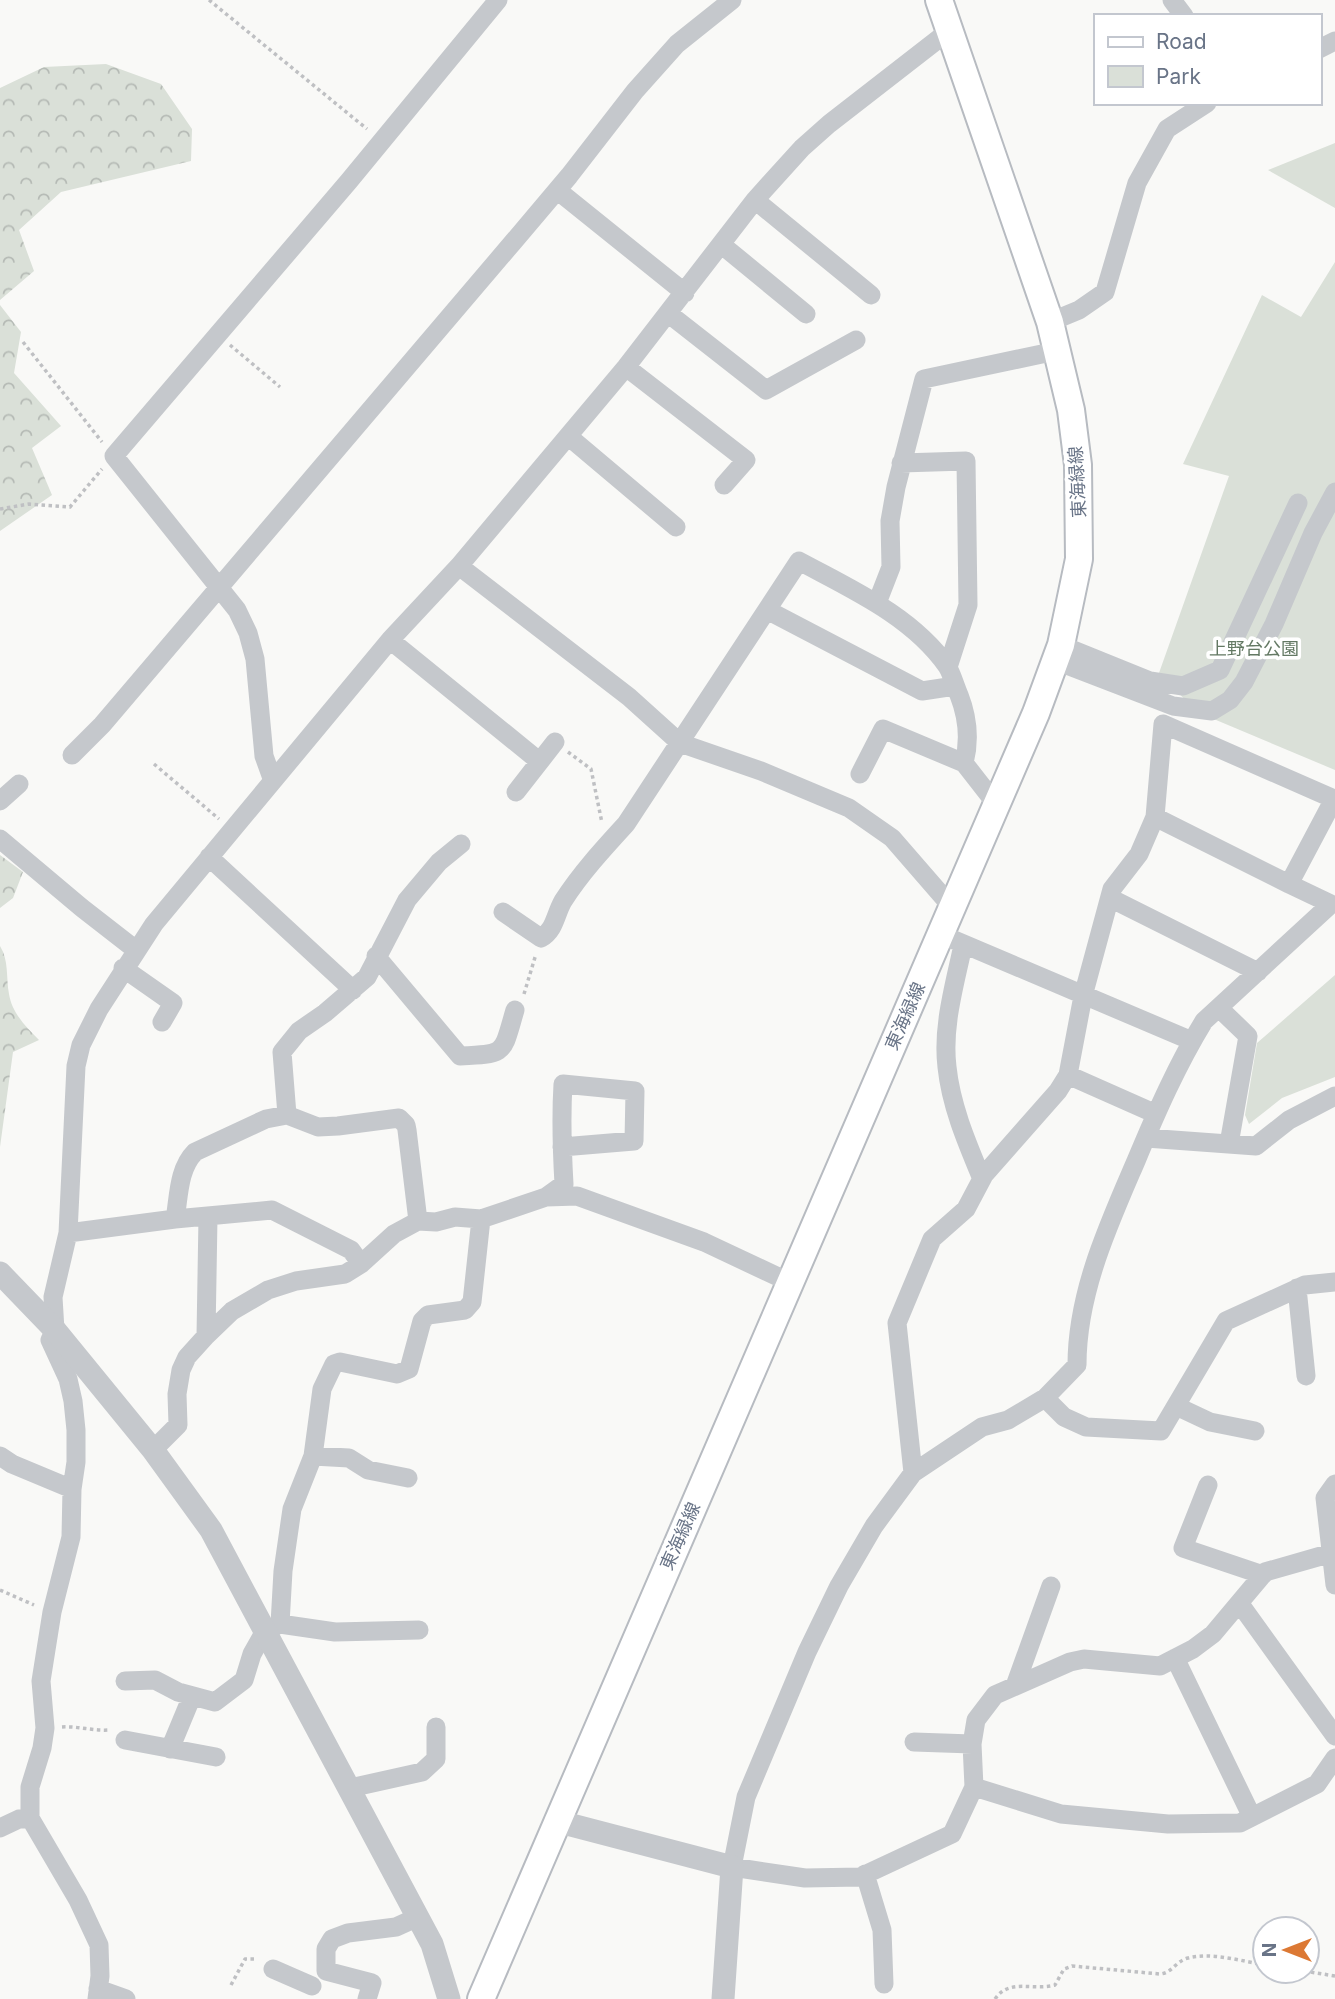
<svg xmlns="http://www.w3.org/2000/svg" width="1335" height="1999" font-family="Inter,'Noto Sans JP',sans-serif">
<style>
.forest{fill:url(#forest-crowns)}
.park{fill:#dae0d8}
.lines{fill:none;stroke-linecap:round;stroke-linejoin:round}
.secondary-casing{stroke:#b7bbc1;stroke-width:30}
.path{stroke:#bfc0c3;stroke-width:3.5;stroke-dasharray:3.5 3.5;stroke-linecap:butt}
.minor{stroke:#c5c8cc;stroke-width:19}
.tertiary{stroke:#c5c8cc;stroke-width:23}
.secondary{stroke:#fff;stroke-width:26}
.labels{text-anchor:middle;dominant-baseline:central;stroke-width:7;stroke-linejoin:round;paint-order:stroke}
.street-label{font-size:18px;fill:#697487;stroke:#fff}
.park-label{font-size:18px;fill:#647964;stroke:#fff}
</style>
<defs>
<pattern id="forest-crowns" width="20" height="18" patternUnits="userSpaceOnUse" patternTransform="scale(1.75)"><rect width="20" height="18" fill="#dae0d8"/><path d="M2 6a3 3 0 1 1 6 0M12 15a3 3 0 1 1 6 0" fill="none" stroke="#b5bab5"/></pattern>
</defs>
<rect width="100%" height="100%" fill="#f9f9f7"/>
<path class="forest" d="M106,64L161,84L192,129L191,161L61,192L19,230L34,271L0,300V88L44,67Z
M0,305L21,332L14,373L61,426L32,448L52,495L0,531Z
M0,855L23,872L13,898L0,908Z
M0,946C9,960 6,978 9,994C12,1013 26,1027 39,1040L13,1052L0,1147Z"/>
<path class="park" d="M1335,143V208L1268,170Z
M1335,262V770L1197,712L1159,673L1229,476L1183,464L1262,295L1301,317Z
M1335,975V1077L1282,1098L1249,1124L1245,1115L1257,1043Z"/>
<g class="lines">
<g class="secondary-casing">
<path id="secondary" d="M481,1999L1036,713L1061,645L1079,559L1078,465L1071,410L1050,322L939,0"/>
</g>
<path class="path" d="M209,0L367,129
M23,342L102,442
M230,345L280,387
M0,509L29,504L70,507L102,469
M568,752L591,769L602,823
M154,764L219,819
M524,994L536,954
M0,1590L34,1605
M62,1727C78,1726 93,1731 109,1730
M1304,1971L1335,1976
M231,1985L245,1959H256
M995,1999C1009,1978 1033,1991 1055,1985L1064,1969L1072,1966L1160,1974C1172,1973 1176,1961 1188,1958C1212,1952 1241,1961 1265,1965"/>
<path class="minor" d="M1172,0L1184,16
M1319,49L1335,41
M557,190L685,293
M755,200L871,295
M722,245L806,314
M669,314L766,390L856,340
M1050,322L1079,310L1105,292L1137,183L1167,129L1207,103
M626,367L746,460L724,485
M568,436L676,527
M901,463L966,461L968,605L948,667
M459,566L629,697L680,743L761,771L849,808L892,838L951,906
M877,603L891,567L890,521L896,487L924,379L1056,351
M767,610L922,691L955,686
M390,640L539,761
M1061,645L1150,681L1183,686L1220,670L1298,503
M1056,661L1173,706L1212,711L1230,700L1244,682L1274,624L1313,533L1335,492
M72,755L102,725L514,241L569,176L635,91L677,44L732,0
M860,774L883,729L964,763L996,804
M273,781L264,756L255,659L248,633L237,610L114,456L349,181L498,0
M516,792L555,742
M0,801L19,784
M1155,817L1289,884
M0,839L82,908L136,950
M209,857L353,990
M1110,898L1258,972
M503,912L541,938C555,930 555,915 563,901C581,873 604,848 626,824L799,561C851,589 912,616 947,666C952,674 955,686 959,695C968,718 970,740 964,763
M940,934L1192,1041
M963,945C955,984 942,1026 947,1067C951,1106 967,1143 982,1179
M376,956L460,1056C507,1054 502,1054 515,1010
M123,968L173,1003L162,1022
M1219,1008L1248,1036L1229,1144
M1068,1075L1156,1114
M287,1115L282,1052L299,1031L325,1013L367,977L407,900L439,862L461,844
M1146,1138L1256,1146L1289,1120L1335,1096
M546,1197L564,1184C562,1150 561,1117 563,1084L635,1091L634,1141L562,1147
M175,1219C179,1197 178,1169 195,1152L266,1119L287,1115L318,1127L338,1126L399,1118L406,1125L407,1130L418,1221
M68,1233L175,1219L272,1210L351,1250L361,1264
M1297,1288L1306,1376
M206,1336L208,1217
M1045,1398L1064,1417L1086,1427L1161,1431L1226,1321L1305,1285L1335,1282
M1176,1406L1210,1422L1255,1431
M153,1450L178,1425L177,1394L181,1370L187,1357L206,1336L232,1311L268,1290L296,1281L345,1274L361,1264L394,1234L418,1221L436,1222L455,1217L481,1219L546,1197L577,1196L704,1242L789,1282
M0,1456L12,1464L72,1489
M313,1456L349,1458L368,1470L408,1478
M913,1473L897,1323L932,1239L966,1209L984,1175L1058,1091L1068,1075L1083,996L1112,889L1139,854L1155,817L1163,724L1334,799L1289,884L1331,904L1204,1021C1177,1065 1156,1113 1136,1161C1108,1226 1077,1293 1077,1365L1045,1398L1008,1420L982,1427L913,1473L874,1526L839,1586L807,1652L746,1797L732,1867L805,1878L860,1877L952,1834L974,1787L972,1744L976,1720L995,1695L1070,1662L1084,1659L1160,1666L1193,1649L1213,1634L1265,1572L1335,1552
M1335,1484L1325,1498L1335,1585
M1208,1485L1183,1548L1263,1575
M1240,1604L1335,1736
M280,1624L335,1632L419,1630
M1175,1658L1252,1817
M125,1681L155,1680L178,1692L215,1702L244,1680L252,1654L265,1631L280,1624L283,1571L292,1509L313,1456L322,1389L334,1364L340,1362L397,1374L409,1369L422,1321L428,1315L465,1310L472,1302L481,1219
M1015,1686L1051,1586
M125,1740L216,1757
M914,1742L972,1744
M170,1749L192,1696
M974,1787L1061,1814L1168,1824L1240,1823L1317,1784L1335,1758
M350,1788L422,1772L436,1759V1727
M0,1828L19,1819L30,1818
M865,1874L882,1930L884,1984
M273,1969L312,1986
M98,1989L126,1999
M97,1999L100,1976L99,1945L78,1900L30,1818V1787L42,1748L45,1728L41,1681L52,1612L71,1537L72,1489L76,1462V1430L73,1401L68,1379L50,1340L55,1330L53,1297L68,1233L76,1066L81,1045L99,1009L154,924L390,640L459,566L626,367L755,200L802,148L829,124L950,30
M367,1999L372,1983L326,1971V1949L332,1939L348,1933L396,1927L418,1917"/>
<path class="tertiary" d="M0,1273L55,1330L153,1450L211,1530L432,1944L449,1999
M556,1821L732,1867L723,1999"/>
<use href="#secondary" class="secondary"/>
</g>
<g class="labels">
<g class="street-label">
<text transform="translate(1077 482) rotate(-93)">東海緑線</text>
<text transform="translate(905 1016) rotate(-66)">東海緑線</text>
<text transform="translate(680 1536) rotate(-66)">東海緑線</text>
</g>
<g class="park-label">
<text x="1254" y="648">上野台公園</text>
</g>
</g>
<rect x="1094" y="14" width="228" height="91" fill="#ffffff" stroke="#c3c7cf" stroke-width="2"/>
<rect x="1108" y="37" width="35" height="10" fill="#ffffff" stroke="#c3c7cf" stroke-width="2"/>
<text x="1156" y="49" font-size="21" fill="#697487">Road</text>
<rect x="1108" y="66" width="35" height="21" fill="#dae0d8" stroke="#c3c7cf" stroke-width="2"/>
<text x="1156" y="84" font-size="21" fill="#697487">Park</text>
<g transform="translate(1286 1950) rotate(270)"><circle r="33" fill="#ffffff" stroke="#c3c7cf" stroke-width="2"/>
<path d="M0-5L12 26L0 18L-12 26Z" fill="#dc7934"/>
<text y="-10" font-size="19" font-weight="bold" text-anchor="middle" fill="#697487">N</text>
</g>
</svg>
